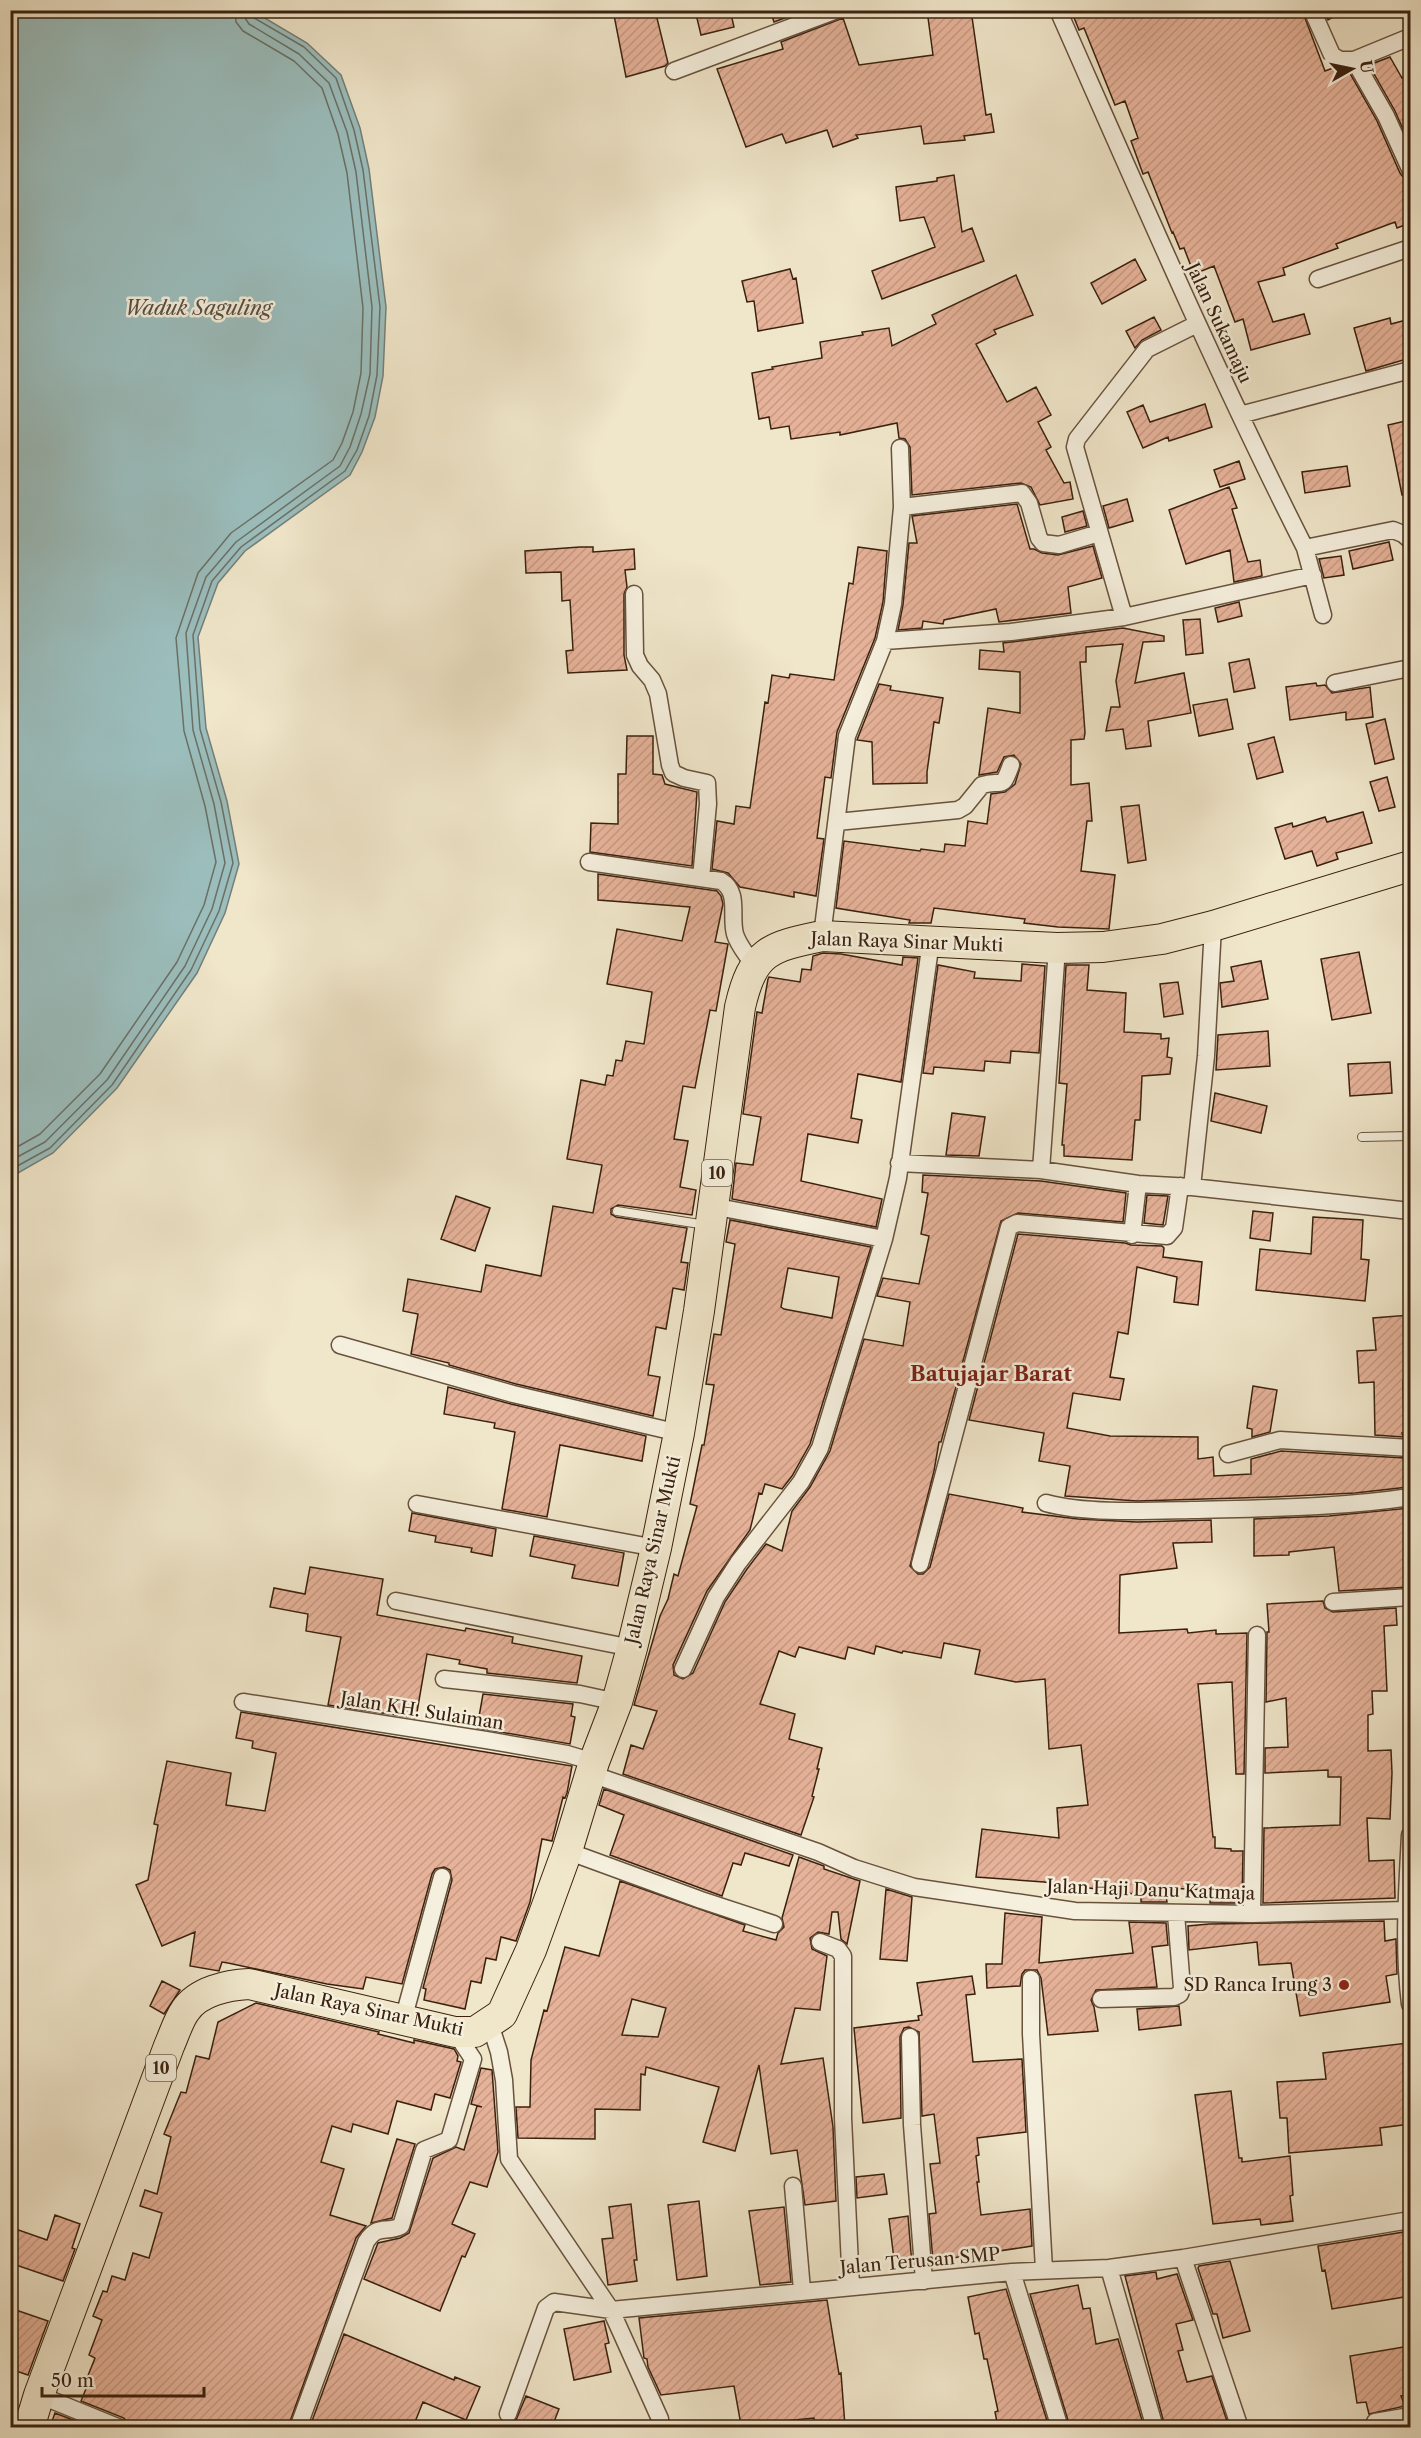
<svg xmlns="http://www.w3.org/2000/svg" width="1421" height="2438" font-family="'Libre Caslon Text',serif">
<style>
.water{fill:#9bbebd;stroke:#747f77;stroke-width:1.5}
.lines{fill:none;stroke-linecap:round;stroke-linejoin:round}
.shore{stroke:#6a7066;stroke-width:1.5}
.building{fill:url(#building-hatch);stroke:#3a210e;stroke-width:1.5;fill-rule:evenodd}
.lane-casing{stroke:#68523d;stroke-width:10}
.street-casing{stroke:#68523d;stroke-width:19}
.highway-casing{stroke:#3a210e;stroke-width:32}
.lane{stroke:#f5efdd;stroke-width:8}
.street{stroke:#f5efdd;stroke-width:16}
.highway{stroke:#f0e6ca;stroke-width:30}
.poi-dot{fill:#8f2418;stroke:#f5efdd;stroke-width:2}
.labels{text-anchor:middle;dominant-baseline:central;stroke-width:5;stroke-linejoin:round;paint-order:stroke}
.shield{fill:#f5efdd;stroke:#725f4c;stroke-width:1.5}
.shield-label{font-size:16px;font-weight:bold;fill:#3a210e}
.street-label{font-size:18px;fill:#3a210e;stroke:#f5efdd}
.poi-label{font-size:18px;fill:#3a210e;stroke:#f5efdd;text-anchor:end}
.water-label{font-size:20px;font-style:italic;fill:#575043;stroke:#f5efdd}
.quarter-label{font-size:21px;font-weight:bold;fill:#7a1f14;stroke:#f5efdd}
</style>
<defs>
<pattern id="building-hatch" width="6" height="6" patternUnits="userSpaceOnUse" patternTransform="scale(1.5)"><rect width="6" height="6" fill="#e6b299"/><path d="M-1 1l2-2M0 6l6-6M5 7l2-2" fill="none" stroke="#c69983"/></pattern>
</defs>
<rect width="100%" height="100%" fill="#f0e6ca"/>
<filter id="stains"><feTurbulence type="fractalNoise" baseFrequency=".00333" numOctaves="4"/><feColorMatrix values="0 0 0 0 .2 0 0 0 0 .09 0 0 0 0 .02 0 0 0 .5 -.17"/></filter>
<radialGradient id="worn" r=".72"><stop offset=".6" stop-color="#630" stop-opacity="0"/><stop offset="1" stop-color="#630" stop-opacity=".3"/></radialGradient>
<path class="water" d="M11,10L253,11L307,43L341,75L360,128L369,169L386,307L383,376L375,417L362,452L350,475L245,551L218,583L198,637L206,728L227,801L239,864L225,913L197,973L117,1088L53,1153L11,1177Z"/>
<g class="lines">
<path class="shore" d="M10,1151L40,1134L100,1074L177,962L204,905L216,862L205,806L184,731L176,638L198,573L231,533L333,460L342,443L353,412L361,373L363,308L347,173L338,134L322,88L294,61L243,31L236,22L235,10
M10,1161L45,1142L107,1080L185,966L212,909L225,863L214,804L193,730L186,633L206,577L236,542L340,466L350,447L361,414L370,374L372,307L356,172L347,132L329,83L299,54L249,24L245,18L244,10
M10,1170L50,1148L112,1085L191,970L219,911L233,863L221,802L200,729L193,635L212,581L241,547L345,471L357,450L369,416L377,375L380,307L363,170L354,130L336,78L304,47L254,18L251,10"/>
</g>
<path class="building" d="M613,10H655L668,63L665,66L626,77Z
M695,10H730L734,27L701,35Z
M770,10H806L774,22Z
M927,10H971L986,115L991,114L994,132L964,136L965,140L924,144L921,126L856,135L858,138L833,147L827,130L786,143L782,134L746,147L717,69L783,49L781,42L843,18L859,65L933,55Z
M1071,10H1302L1325,71L1333,68L1348,70L1377,121L1400,173L1404,178L1410,179V223L1397,228L1395,222L1336,244L1338,248L1283,268L1285,275L1258,282L1273,322L1304,314L1310,334L1251,350L1243,319L1235,322L1214,266L1194,274L1184,248L1180,249L1173,232L1172,233L1148,172L1143,174L1131,141L1138,138L1125,101L1115,105L1084,28L1079,30Z
M1324,10H1345L1328,20Z
M1390,57L1402,78L1410,74V145L1395,111L1369,65Z
M954,175L962,232L972,228L984,261L882,299L872,271L935,247L924,217L900,221L896,187L937,181V178Z
M1135,259L1146,280L1102,304L1091,283Z
M790,269L793,279L796,278L803,323L758,331L754,301L747,302L742,281Z
M1016,275L1033,315L994,330L996,334L976,344L1007,402L1036,387L1051,415L1038,422L1051,447L1046,450L1064,483L1070,482L1073,499L1040,505L1031,487L1021,483L912,495L910,447L905,439L899,438L897,423L840,435V432L791,439L789,426L771,429L769,417L759,419L752,373L773,369L772,367L822,358L820,342L863,335L862,332L889,328L892,346L936,324L932,315Z
M1154,317L1161,330L1142,340L1135,348L1126,331Z
M1390,318L1391,324L1410,319V358L1366,371L1354,328Z
M1205,404L1212,427L1169,441L1168,437L1143,448L1127,412L1143,405L1150,422Z
M1410,420V494L1402,495L1388,425Z
M1239,461L1245,479L1220,487L1214,470Z
M1347,466L1350,486L1305,493L1302,472Z
M1229,487L1237,508L1232,509L1248,562L1260,560L1262,576L1234,582L1230,550L1186,564L1169,510Z
M1127,499L1133,521L1109,528L1103,506Z
M1017,504L1030,549H1034L1042,553L1058,555L1093,546L1102,578L1068,587L1071,613L999,622L996,609L944,620L943,624L923,621L922,628L898,630L903,605L909,543H917L912,516Z
M1083,511L1087,526L1065,532L1062,517Z
M1389,542L1393,560L1353,569L1349,551Z
M580,547H593V552L634,549L635,569L625,570L627,587L624,594V655L627,670L568,673L566,651L573,650L570,600L562,601L561,572L526,573L525,551Z
M858,547L887,551L883,602L875,638L837,732L831,778L825,777L817,838L824,839L816,896L794,892V897L740,887L728,873L712,869L717,821L734,824L736,806L750,808L765,702L768,703L772,675L789,678L790,674L834,680L849,583L853,584Z
M1341,556L1344,575L1324,578L1319,559Z
M1239,602L1242,616L1218,622L1215,608Z
M1200,619L1203,653L1186,655L1183,620Z
M1123,628L1164,636V641L1143,642L1135,683L1184,673L1191,713L1148,721L1151,746L1126,749L1123,729L1106,731L1111,707H1120L1116,681L1123,644L1086,647V662H1080L1085,733L1084,739L1071,740V785L1089,783L1092,821H1087L1081,871L1115,875L1109,929L1058,927L1024,923L1025,919L934,908L931,923H909L910,920L836,908L844,841L920,851L921,849L944,852L945,844L965,846L968,821L987,824L991,794L1005,792L1015,784L1021,764L1014,755L1004,757L997,772L979,775L988,708L1020,713V672L979,669L980,650L1004,652L1003,643Z
M1249,659L1255,688L1234,692L1229,663Z
M1316,683L1317,686L1325,685L1332,693L1370,687L1373,717L1346,720V712L1290,720L1286,687Z
M879,684L891,686L890,690L943,698L939,723L934,722L927,772V783L873,784L872,742L857,740Z
M1227,699L1233,729L1199,736L1193,705Z
M1385,719L1394,759L1375,764L1366,724Z
M627,736H653V774L662,775L665,784L697,792L692,866L590,852L591,823L618,824V774H626Z
M1274,737L1283,772L1257,779L1248,744Z
M1387,777L1395,807L1379,811L1370,782Z
M1139,805L1146,860L1128,863L1121,807Z
M1363,812L1372,843L1336,853L1338,859L1317,866L1312,851L1285,859L1275,828L1292,823L1293,827L1325,817L1327,822Z
M598,874L717,891L721,896L723,904L715,942L728,944L716,1011L710,1010L695,1088L683,1086L674,1139L688,1141L680,1187L696,1190L692,1215L618,1205L611,1209V1214L616,1217L687,1228L681,1262L688,1263L684,1290L673,1288L666,1329L656,1327L648,1375L660,1377L653,1416L516,1384L449,1365V1363L411,1354L418,1314L403,1311L408,1279L481,1292L486,1265L541,1276L553,1206L593,1213L602,1165L567,1159L581,1080L605,1085L607,1075L613,1076L616,1060L622,1061L626,1041L644,1044L652,992L607,984L617,929L682,941L690,907L598,900Z
M1359,952L1371,1013L1332,1020L1321,959Z
M823,953L841,954L902,965L903,957L918,958L901,1082L858,1074L851,1118L862,1120L858,1143L808,1134L801,1181L882,1199L876,1227L732,1199L736,1163L753,1165L761,1117L743,1114L757,1012L762,1013L768,979L769,977L800,982L802,969L811,970L813,956Z
M1261,961L1268,999L1222,1007L1220,983L1234,981L1231,967Z
M1022,964L1045,966L1039,1053L1011,1051L1010,1063L985,1061L984,1071L934,1067L933,1074L923,1073L938,965L975,972L974,978L1021,981Z
M1066,965H1089L1087,990L1126,993L1124,1032L1161,1034V1039L1169,1038L1167,1057L1172,1058L1170,1074L1142,1076L1140,1120H1135L1132,1160L1064,1156V1145H1062L1067,1084L1059,1083Z
M1178,982L1183,1014L1164,1017L1160,984Z
M1268,1031L1270,1066L1216,1070L1218,1035Z
M1390,1062L1392,1093L1350,1096L1348,1064Z
M1215,1093L1267,1106L1261,1133L1211,1121Z
M952,1113L985,1117L979,1156L946,1155Z
M923,1175L1041,1181L1126,1193L1123,1222L1018,1213L1001,1221L941,1442H939L934,1471L910,1566L918,1574H923L930,1567L949,1494L1023,1508L1022,1512L1078,1519L1137,1522L1211,1520L1212,1542L1173,1543L1177,1568L1120,1575L1119,1633L1187,1629L1188,1633L1216,1630V1634L1247,1633L1244,1774H1236L1232,1682L1198,1684L1213,1837H1215V1848L1231,1849V1851H1243L1242,1903H1210L1211,1890L1165,1888L1167,1902H1141V1895L1044,1882L976,1877L982,1829L1059,1838L1057,1808L1088,1805L1081,1745L1049,1749L1045,1679L1016,1682L975,1674L980,1650L944,1643L941,1658L903,1651L902,1653L876,1646L874,1654L848,1647L845,1659L799,1647L795,1657L779,1651L760,1704L795,1714L789,1739L822,1748L817,1769H819L812,1796L814,1797L801,1835L623,1774L631,1745L643,1749L657,1711L634,1705L660,1616L668,1599L674,1574L678,1576L697,1506L690,1504L702,1445H704L714,1385L706,1384L714,1334L721,1335L735,1244L726,1242L730,1220L871,1247L810,1444L792,1476L782,1489L765,1484L762,1494L759,1493L750,1530L707,1591L673,1665L674,1675L683,1679L693,1673L725,1602L747,1569L766,1544L782,1551L792,1511L810,1487L830,1451L864,1339L903,1346L910,1302L877,1296L883,1278L919,1284L929,1236L921,1234L928,1193L922,1192ZM788,1268L839,1277L832,1318L784,1309L781,1307Z
M1147,1195L1168,1196L1163,1225L1144,1223Z
M456,1196L490,1208L475,1251L441,1239Z
M1253,1211L1273,1213L1270,1241L1250,1238Z
M1313,1217L1363,1220L1361,1259L1369,1260L1365,1301L1256,1290L1260,1249L1311,1254Z
M1018,1234L1125,1243L1131,1245L1162,1246L1164,1248L1163,1257L1202,1262L1198,1305L1174,1302L1177,1277L1137,1267L1128,1334L1118,1332L1110,1377L1124,1379L1120,1400L1073,1393L1067,1428L1110,1436L1198,1437V1459L1213,1457L1214,1476L1251,1474V1459L1281,1451L1405,1458L1408,1487L1355,1493L1273,1497L1137,1501L1065,1496L1070,1466L1039,1461L1044,1433L969,1420Z
M1410,1315V1342L1408,1343L1410,1380L1403,1381L1404,1433H1402L1403,1437L1375,1435L1374,1382L1359,1383L1357,1351L1376,1350L1373,1318Z
M1253,1386L1277,1390L1270,1432L1252,1437V1429L1247,1428Z
M448,1387L511,1404L646,1436L642,1461L560,1445L547,1517L502,1509L515,1432L494,1428L495,1423L444,1414Z
M1410,1508V1538L1404,1539L1410,1587L1339,1591L1334,1547L1289,1552V1555L1254,1556V1519L1329,1516Z
M412,1513L496,1529L492,1556L471,1552L472,1548L435,1542L436,1536L409,1531Z
M534,1536L624,1553L618,1586L572,1578L575,1565L530,1556Z
M310,1567L383,1579L377,1615L465,1631L466,1628L513,1637L512,1643L582,1656L577,1683L487,1673V1669L459,1664L460,1660L427,1654L416,1718L328,1705L341,1637L306,1631L308,1614L270,1607L274,1588L305,1594Z
M1323,1601L1325,1608L1333,1612L1396,1608L1397,1625L1384,1626L1387,1691H1372L1373,1714L1368,1715V1751L1391,1750L1392,1773L1390,1819L1367,1818L1369,1861L1394,1860L1395,1898L1263,1903L1264,1828L1340,1825L1341,1777H1328V1770L1265,1773V1748L1288,1747L1286,1698L1266,1702L1267,1632H1269L1267,1604Z
M483,1694L573,1704L571,1716L575,1717L570,1744L477,1728Z
M241,1712L572,1766L567,1793L565,1798L563,1797L552,1841L542,1839L530,1902L516,1941L501,1937L496,1960L486,1958L481,1983L471,1981L465,2009L424,2000L426,1989L423,1988L452,1880L450,1870L444,1867L435,1869L432,1874L402,1984L366,1977L363,1989L327,1984L228,1963L222,1962L219,1971L190,1966L195,1932L162,1946L136,1885L148,1880L158,1825L154,1824L167,1761L231,1773L226,1805L265,1811L276,1753L252,1748L253,1741L236,1738Z
M604,1789L793,1855L789,1866L745,1853L741,1865L733,1863L722,1896L610,1855L624,1815L599,1805Z
M799,1857L824,1866V1869L860,1881L847,1944L841,1939L838,1912H832L829,1934L818,1932L810,1938L812,1949L827,1956L820,2010L795,2008L781,2064L823,2058L833,2127L836,2201L805,2205L797,2150L771,2154L759,2065L735,2151L703,2142L719,2087L646,2067L645,2075L641,2074L640,2110L595,2109V2139L518,2138L516,2107H530L531,2060L544,2010L547,2011L565,1947L599,1956L620,1881L745,1925L743,1931L776,1940L778,1933L784,1927L782,1918ZM632,1999L666,2008L658,2037L622,2035Z
M886,1889L912,1897L907,1961L880,1959Z
M1005,1913L1042,1917L1039,1963L1133,1953L1129,1922L1166,1923L1168,1945L1152,1947L1157,1987L1096,1990L1091,2000L1094,2007L1098,2031L1048,2035L1041,1978L1037,1970H1025L1022,1974L1020,1986L987,1988L986,1964H1002Z
M1384,1921L1385,1941L1396,1939L1397,1974L1386,1976L1390,2002L1300,2016L1291,1963L1259,1965L1257,1942L1189,1950L1188,1926L1209,1924Z
M972,1976L975,1994L966,1995L973,2062L1022,2059L1026,2132L977,2138L979,2155L976,2156L979,2182H977L981,2215L1030,2209L1032,2246L933,2261L929,2214L936,2213L930,2164L940,2163L934,2114L922,2116L919,2032L909,2027L904,2028L900,2037L901,2118L863,2123L854,2028L919,2020L918,2016L922,2015L917,1983Z
M162,1981L180,1990L164,2014L150,2006Z
M256,2003L379,2032L378,2034L414,2043V2040L454,2049L458,2056L457,2061L461,2062L450,2098L435,2094L431,2110L397,2101L388,2134L353,2124L351,2132L332,2126L321,2162L344,2169L330,2215L366,2226L356,2238L288,2427H130L124,2418L81,2401L90,2379L87,2378L95,2358L89,2355L102,2320L93,2316L103,2291L107,2292L112,2276L125,2280L133,2253L149,2258L162,2213L140,2206L145,2190L157,2194L171,2137L164,2134L181,2092L186,2093L196,2056L209,2059L218,2022Z
M1179,2006L1181,2025L1139,2030L1137,2009Z
M1408,2043L1410,2070L1405,2071L1410,2124L1380,2128L1382,2145L1289,2153L1287,2118H1280L1277,2082L1326,2079L1323,2053Z
M481,2068L492,2070L498,2152L487,2187L470,2182L452,2224L475,2234L465,2257L462,2256L440,2311L364,2279L378,2243L400,2238L409,2233L433,2158L456,2147L464,2150L477,2106L482,2107L471,2104Z
M1231,2091L1239,2158H1242V2162L1290,2156L1293,2195L1290,2196L1293,2221L1261,2225L1260,2219L1213,2224L1195,2095Z
M397,2139L415,2144L392,2218L371,2223Z
M884,2174L887,2194L857,2198L856,2177Z
M699,2201L707,2276L677,2280L668,2205Z
M631,2204L637,2260H634L637,2281L608,2285L602,2239L613,2238L609,2207Z
M784,2207L791,2282L760,2285L749,2211Z
M55,2215L80,2224L72,2248L75,2249L63,2281L10,2263V2227L47,2240Z
M908,2216L912,2265L895,2267L889,2219Z
M1410,2231V2296L1332,2309L1325,2270L1322,2271L1318,2246Z
M1230,2261L1250,2331L1223,2338L1217,2314H1213L1198,2268L1199,2266Z
M1156,2272L1157,2279L1177,2274L1193,2320L1176,2324L1183,2350L1178,2351L1187,2382L1212,2376L1229,2427H1165L1125,2276Z
M1078,2285L1083,2309L1090,2308L1096,2344L1118,2339L1144,2427H1070L1030,2294Z
M1006,2289L1049,2427H998L995,2412L998,2411L987,2359H984L979,2333L975,2334L968,2297Z
M827,2300L839,2374L841,2373L845,2426L815,2427L814,2418L741,2425L734,2386L661,2395L648,2367L647,2359L644,2358L639,2318Z
M10,2308L48,2321L28,2375L10,2369Z
M604,2321L609,2343L605,2344L611,2372L574,2380L564,2329Z
M344,2334L454,2380L455,2377L480,2387L466,2420L423,2402L413,2427H406L390,2421L387,2427H328L312,2421Z
M1410,2346V2395L1401,2396L1405,2406L1369,2414L1366,2402L1357,2403L1350,2356Z
M526,2396L559,2409L552,2427H535L516,2420Z
M55,2413L91,2427H50Z"/>
<g class="lines">
<g class="lane-casing">
<path id="lane" d="M1362,1137L1410,1136
M617,1211L706,1225"/>
</g>
<g class="street-casing">
<path id="street" d="M1058,10C1138,191 1216,372 1305,548L1393,530L1403,534L1410,540
M1312,10L1332,55L1340,60H1354L1386,116L1410,169
M1354,60L1410,37
M674,71L837,10
M1318,279L1410,248
M1240,415L1410,370
M902,507L1022,493L1029,503L1039,538L1043,543L1059,545L1099,533
M1305,548L1323,615
M634,594L635,655L640,666L652,680L658,694L670,765L673,773L684,778L707,783L708,804L701,878
M1124,617L1075,447L1077,439L1147,349L1197,324
M885,641L1011,632L1124,617L1313,575
M1335,683L1410,668
M837,822L958,810L965,806L982,785C1003,778 1001,793 1011,765
M589,862L721,881C740,892 730,916 735,934C738,945 748,956 754,966
M822,936L847,736L885,641L893,604L902,507L900,448
M899,1163L1041,1170L1138,1184L1192,1187L1410,1211
M1041,1170L1057,948
M1192,1187L1206,1056L1213,926
M712,1206L884,1239
M1132,1235L1138,1184
M340,1345L513,1394L679,1433
M1228,1454L1280,1440L1410,1448
M1046,1503C1085,1514 1149,1511 1191,1510C1265,1508 1338,1508 1410,1497
M417,1504L656,1548
M920,1564L1009,1227L1017,1223L1167,1236L1174,1228L1180,1186
M396,1601L632,1648
M1333,1602L1410,1597
M683,1669L716,1597L738,1563L801,1482L820,1448L884,1239L898,1178L931,941
M444,1679L580,1694L617,1702
M243,1702L486,1740L567,1754L594,1762
M591,1774L818,1852L854,1868L914,1887L1075,1911L1252,1914L1406,1910
M1410,1835C1407,1891 1403,1948 1410,2004
M567,1851L701,1900L774,1924
M1252,1914L1257,1635
M820,1942L838,1949L843,1956V2118L851,2287
M1031,1979V2034L1044,2270
M1101,1999L1174,1997L1180,1994L1182,1988L1176,1914
M403,2020L442,1877
M490,2024L499,2052L504,2080L509,2159L611,2310L660,2419L658,2428
M910,2037L912,2125L924,2281
M793,2186L802,2290
M1183,2258L1240,2428
M1109,2268L1155,2428
M1012,2272L1060,2428
M39,2395L120,2428
M508,2414L546,2308L554,2302L611,2310L1012,2272L1109,2268L1183,2258L1410,2220
M1375,2422L1410,2416
M298,2428L366,2242C378,2223 386,2234 401,2226L424,2150L449,2140L473,2059L455,2032"/>
</g>
<g class="highway-casing">
<path id="highway" d="M29,2428L39,2395L169,2046C174,2035 178,2021 185,2011C198,1991 228,1985 249,1984L455,2032H475L502,2014L531,1950L567,1851L594,1762L617,1702L632,1648L656,1548L679,1433L699,1311L740,1007C753,951 769,947 822,936L1057,948L1103,947L1162,939L1213,926L1410,866"/>
</g>
<use href="#lane" class="lane"/>
<use href="#street" class="street"/>
<use href="#highway" class="highway"/>
</g>
<circle class="poi-dot" cx="1344" cy="1985" r="6"/>
<g class="labels">
<g class="shield">
<rect x="702" y="1160" width="30" height="26" rx="4.5"/>
<rect x="146" y="2055" width="30" height="26" rx="4.5"/>
</g>
<g class="shield-label">
<text x="717" y="1173">10</text>
<text x="161" y="2068">10</text>
</g>
<g class="street-label">
<text transform="translate(1219 323) rotate(65)">Jalan Sukamaju</text>
<text transform="translate(907 942) rotate(2)">Jalan Raya Sinar Mukti</text>
<text transform="translate(653 1550) rotate(-77)">Jalan Raya Sinar Mukti</text>
<text transform="translate(422 1711) rotate(9)">Jalan KH. Sulaiman</text>
<text transform="translate(1151 1890) rotate(2)">Jalan Haji Danu Katmaja</text>
<text transform="translate(369 2010) rotate(12)">Jalan Raya Sinar Mukti</text>
<text transform="translate(920 2261) rotate(-5)">Jalan Terusan SMP</text>
</g>
<g class="poi-label">
<text x="1332" y="1985">SD Ranca Irung 3</text>
</g>
<g class="water-label">
<text x="198" y="308">Waduk Saguling</text>
</g>
<g class="quarter-label">
<text x="991" y="1373">Batujajar Barat</text>
</g>
</g>
<rect width="1421" height="2438" fill="none" stroke="#f0e6ca" stroke-width="36"/>
<rect x="12" y="12" width="1397" height="2414" fill="none" stroke="#3a210e" stroke-width="3"/>
<rect x="18" y="18" width="1385" height="2402" fill="none" stroke="#3a210e" stroke-width="1.5"/>
<g transform="translate(1352 69) rotate(81)" stroke="#f5efdd" stroke-width="4.5" paint-order="stroke">
<path d="M0-4.5L10 22L0 15L-10 22Z" fill="#3a210e"/>
<text y="-9" font-size="16" font-weight="bold" text-anchor="middle" fill="#3a210e">U</text>
</g>
<path d="M42 2387v9h162v-9" fill="none" stroke="#3a210e" stroke-width="3"/>
<text x="51" y="2387" font-size="18" fill="#3a210e" stroke="#f5efdd" stroke-width="4.5" paint-order="stroke">50 m</text>
<rect width="100%" height="100%" filter="url(#stains)"/>
<rect width="100%" height="100%" fill="url(#worn)"/>
</svg>
